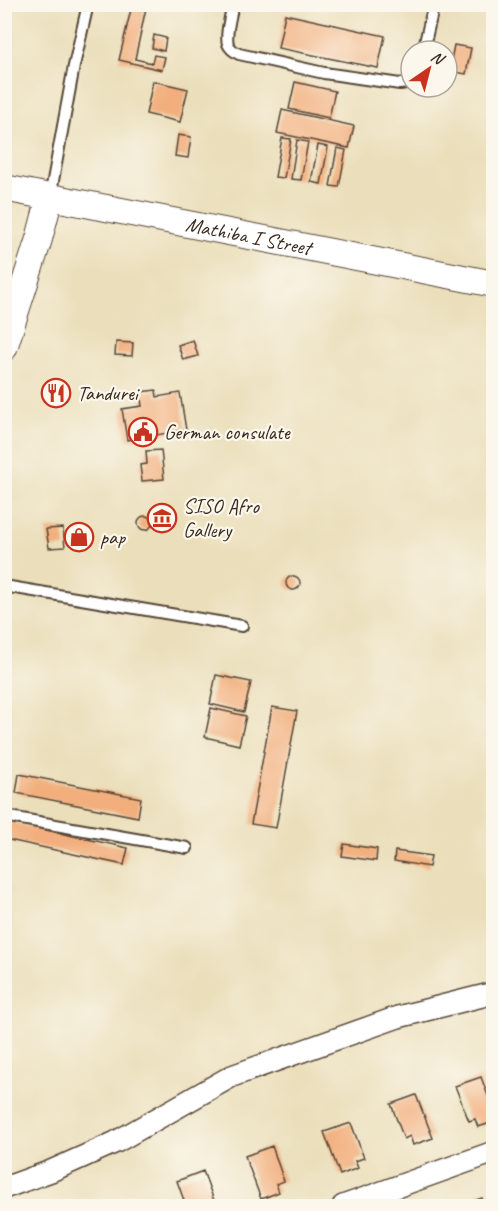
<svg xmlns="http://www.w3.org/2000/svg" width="498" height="1211" font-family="Caveat,sans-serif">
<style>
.building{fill:#f2ae7c}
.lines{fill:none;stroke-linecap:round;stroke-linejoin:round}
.service-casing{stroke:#554536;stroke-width:14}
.minor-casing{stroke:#554536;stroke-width:24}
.tertiary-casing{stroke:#554536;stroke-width:28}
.service{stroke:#fff;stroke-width:10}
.minor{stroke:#fff;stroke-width:21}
.tertiary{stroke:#fff;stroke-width:26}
.labels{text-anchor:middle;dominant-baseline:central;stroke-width:4.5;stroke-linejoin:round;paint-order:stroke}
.street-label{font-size:21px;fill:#3b2a1e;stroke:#fbf7ec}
.poi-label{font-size:21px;fill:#3b2a1e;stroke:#fbf7ec;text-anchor:start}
</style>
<rect width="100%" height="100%" fill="#fbf7ec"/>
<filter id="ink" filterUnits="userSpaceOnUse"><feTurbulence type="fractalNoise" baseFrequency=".0167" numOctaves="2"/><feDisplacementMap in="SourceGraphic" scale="12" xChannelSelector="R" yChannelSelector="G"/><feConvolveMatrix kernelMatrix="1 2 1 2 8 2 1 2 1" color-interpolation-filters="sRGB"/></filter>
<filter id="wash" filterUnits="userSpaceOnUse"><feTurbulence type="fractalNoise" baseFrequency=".008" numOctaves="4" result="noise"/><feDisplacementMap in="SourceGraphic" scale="24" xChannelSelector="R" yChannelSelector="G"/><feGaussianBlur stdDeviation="1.35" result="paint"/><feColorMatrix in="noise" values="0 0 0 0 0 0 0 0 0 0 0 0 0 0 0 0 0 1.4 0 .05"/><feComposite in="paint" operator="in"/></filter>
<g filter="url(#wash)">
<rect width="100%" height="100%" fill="#ebdfbb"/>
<g id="blocks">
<path class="building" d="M132,5L146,8L135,59L152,63L154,55L165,57L162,70L119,60Z
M285,14L385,36L378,68L278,48Z
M154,35L166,38L164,51L152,48Z
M454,45L471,48L466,74L449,71Z
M153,81L188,89L180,122L146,114Z
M295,82L335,91L329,118L289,109Z
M282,110L354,126L349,148L277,133Z
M178,135L191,137L188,158L175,156Z
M282,138L291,139L284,178L275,177Z
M297,140L308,142L301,180L291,179Z
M318,145L328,147L321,184L311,182Z
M337,148L346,150L339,187L330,186Z
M193,340L198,356L183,360L178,345Z
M116,342L133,343L132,356L115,355Z
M156,390L157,397L180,393L186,430L127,440L122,409L142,406L140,392Z
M161,450L164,479L142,481L140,465L147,464L146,451Z
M138 523a7 7 0 1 1 14 0a7 7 0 1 1-14 0Z
M63,528L65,547L49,548L46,529Z
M286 583a7 7 0 1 1 14 0a7 7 0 1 1-14 0Z
M216,675L251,682L244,712L210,704Z
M272,707L297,711L276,828L251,824Z
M211,708L246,716L239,745L205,737Z
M19,774L141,798L138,817L16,793Z
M5,821L128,848L124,865L4,839Z
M344,844L377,849L376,861L342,856Z
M395,851L431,856L429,867L394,861Z
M481,1077L494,1112V1122L478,1127L475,1119L469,1121L455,1086Z
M416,1095L433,1138L413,1145L410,1136L404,1139L391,1104Z
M351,1123L364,1158L355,1161L358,1168L340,1175L324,1132Z
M272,1146L284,1181L276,1184L279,1192L261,1199L245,1156Z
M203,1171L216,1206H186L177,1181Z
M482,1198L485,1206H459Z"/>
</g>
</g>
<g filter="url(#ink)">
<use href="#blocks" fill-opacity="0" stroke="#554536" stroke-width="1.5"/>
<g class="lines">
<g class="service-casing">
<path id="service" d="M233,4C231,14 225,35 228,44C230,49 235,52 239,54L324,73L400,84L411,82
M485,4L494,6
M423,51L434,4
M50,197L74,66L88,4
M4,586L242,626
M4,816L187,848"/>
</g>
<g class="minor-casing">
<path id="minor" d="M4,1188L51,1171L116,1142L232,1076L398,1017L494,993
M343,1206L494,1152"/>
</g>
<g class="tertiary-casing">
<g id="tertiary">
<path id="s1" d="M4,188L494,284"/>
<path d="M4,348L39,239L50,197"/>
</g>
</g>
<use href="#service" class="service"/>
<use href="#minor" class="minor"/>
<use href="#tertiary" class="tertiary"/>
</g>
</g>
<defs>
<g id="restaurant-ring" transform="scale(1.5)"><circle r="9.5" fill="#fbf7ec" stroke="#c8321e" stroke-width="1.5"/><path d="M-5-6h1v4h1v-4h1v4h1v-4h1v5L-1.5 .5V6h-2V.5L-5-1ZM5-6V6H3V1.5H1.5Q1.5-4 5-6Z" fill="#c8321e"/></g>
<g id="civic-ring" transform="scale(1.5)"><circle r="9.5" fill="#fbf7ec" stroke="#c8321e" stroke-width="1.5"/><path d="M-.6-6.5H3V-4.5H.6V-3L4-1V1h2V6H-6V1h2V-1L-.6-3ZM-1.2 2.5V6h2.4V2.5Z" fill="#c8321e"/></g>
<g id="museum-ring" transform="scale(1.5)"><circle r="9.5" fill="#fbf7ec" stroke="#c8321e" stroke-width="1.5"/><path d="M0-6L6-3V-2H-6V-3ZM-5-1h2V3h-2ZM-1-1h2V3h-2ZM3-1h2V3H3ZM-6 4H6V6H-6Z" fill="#c8321e"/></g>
<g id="shop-ring" transform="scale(1.5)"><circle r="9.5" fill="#fbf7ec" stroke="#c8321e" stroke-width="1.5"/><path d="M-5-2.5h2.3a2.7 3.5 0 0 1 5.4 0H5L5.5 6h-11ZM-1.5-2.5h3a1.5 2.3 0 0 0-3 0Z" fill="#c8321e"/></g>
</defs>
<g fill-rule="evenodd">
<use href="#restaurant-ring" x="56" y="393"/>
<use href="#civic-ring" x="143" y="432"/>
<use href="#museum-ring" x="162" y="518"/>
<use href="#shop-ring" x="79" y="537"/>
</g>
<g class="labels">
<g class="street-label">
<text stroke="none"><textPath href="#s1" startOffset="249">Mathiba I Street</textPath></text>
</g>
<g class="poi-label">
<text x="77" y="393">Tandurei</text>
<text x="164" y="432">German consulate</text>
<text x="183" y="506">SISO Afro<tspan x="183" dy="24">Gallery</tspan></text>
<text x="100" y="537">pap</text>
</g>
</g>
<rect width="498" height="1211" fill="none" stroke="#fbf7ec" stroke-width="24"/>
<g transform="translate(429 69) rotate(35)"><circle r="28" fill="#fbf7ec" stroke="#aea59a" stroke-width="1.5"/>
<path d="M0-4.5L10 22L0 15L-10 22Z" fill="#c8321e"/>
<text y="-9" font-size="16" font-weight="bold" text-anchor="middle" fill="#3b2a1e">N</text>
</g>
</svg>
